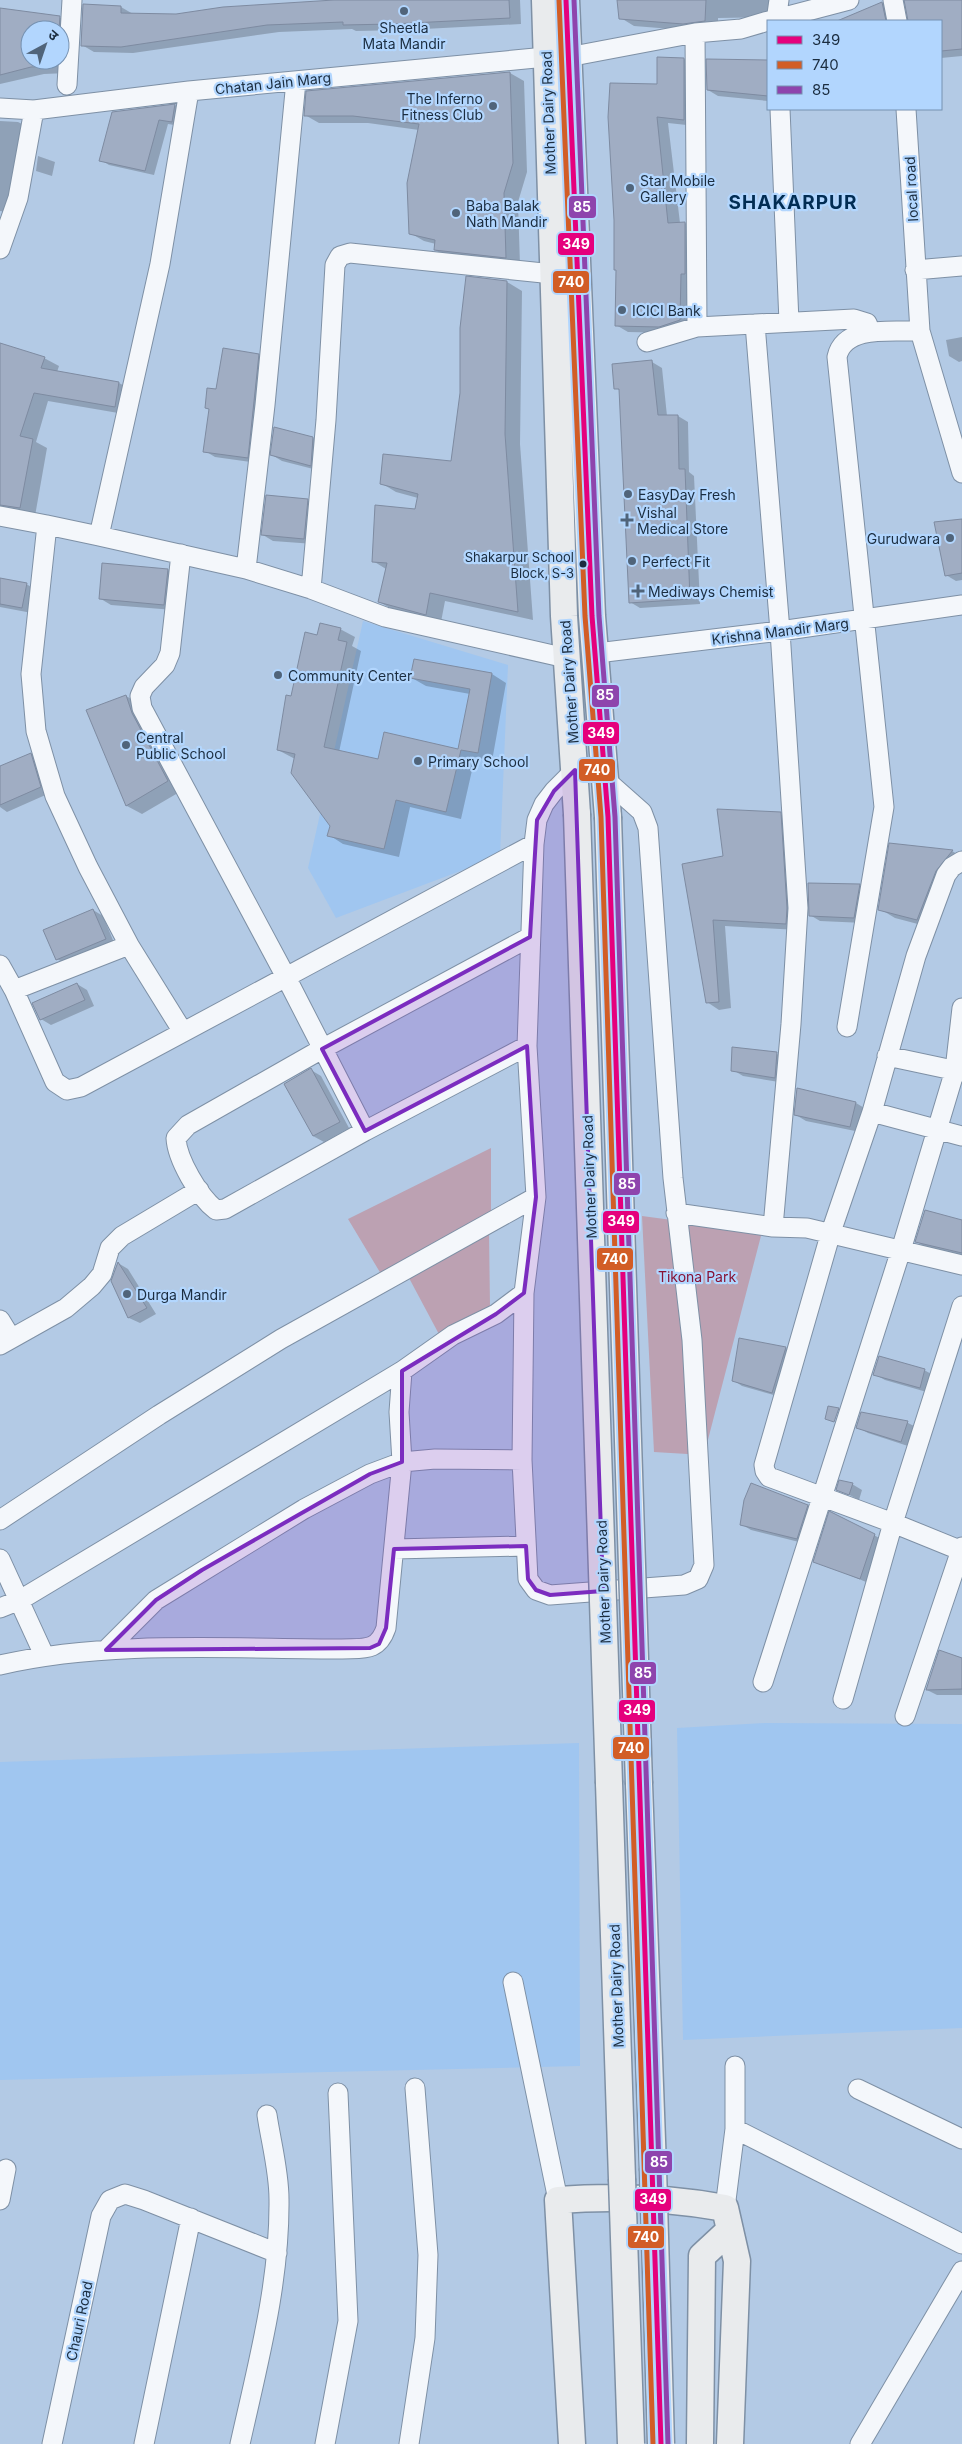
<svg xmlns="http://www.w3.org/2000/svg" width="962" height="2444" font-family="Inter,'Noto Sans Devanagari',sans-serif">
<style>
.built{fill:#a0c6f0}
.green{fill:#bca1b2}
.shadow{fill:#0003;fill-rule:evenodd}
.building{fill:#a0adc3;stroke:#7e8ba1}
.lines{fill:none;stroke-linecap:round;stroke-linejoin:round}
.street-casing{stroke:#7e90a5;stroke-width:21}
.secondary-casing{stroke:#7e90a5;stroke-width:29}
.street{stroke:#f4f7fb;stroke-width:19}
.secondary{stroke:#e9ebed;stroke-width:26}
.secondary-bridge-casing{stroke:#7e90a5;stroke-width:29;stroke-linecap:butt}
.secondary-bridge{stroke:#e9ebed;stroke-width:26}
.bus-1-casing{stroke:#b2d6fe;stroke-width:9}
.bus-2-casing{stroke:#b2d6fe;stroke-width:9}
.bus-3-casing{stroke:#b2d6fe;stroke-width:9}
.bus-1{stroke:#e5007d;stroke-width:5}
.bus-2{stroke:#d25d26;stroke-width:5}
.bus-3{stroke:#8e44ad;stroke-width:5}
.marked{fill:#7b2cbf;fill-opacity:0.2;stroke:#7b2cbf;stroke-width:4;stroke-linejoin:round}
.poi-dot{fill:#50647a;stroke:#b2d6fe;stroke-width:2}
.bus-dot{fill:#1b2d40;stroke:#b2d6fe;stroke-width:2}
.labels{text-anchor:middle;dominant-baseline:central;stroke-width:4.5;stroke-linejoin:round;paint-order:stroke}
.bus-label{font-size:13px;fill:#1b2d40;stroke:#b2d6fe;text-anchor:end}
.poi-label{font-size:14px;fill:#1b2d40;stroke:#b2d6fe;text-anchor:start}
.street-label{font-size:14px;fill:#1b2d40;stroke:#b2d6fe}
.park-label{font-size:14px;fill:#871234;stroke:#b2d6fe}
.district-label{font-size:19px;font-weight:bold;letter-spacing:1px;fill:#022d54;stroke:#b2d6fe}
.line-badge{stroke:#b2d6fe;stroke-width:2}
.badge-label{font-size:14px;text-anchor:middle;font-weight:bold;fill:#fff}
</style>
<rect width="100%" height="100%" fill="#b3cae5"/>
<path class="built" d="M363,621L508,665L500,856L336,918L308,868Z
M765,1723L962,1724V2028L683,2040L677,1728Z
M579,1743L580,2066L0,2080V1762Z"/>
<path class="green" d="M491,1148V1216L381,1274L348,1219Z
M642,1216L762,1232L704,1455L654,1452Z
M489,1230L490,1307L441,1338L409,1278Z"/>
<path class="shadow" d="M344,0H520L521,24L405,30L356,31L352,29L279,32L133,53L94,52L82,45L84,6L121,7L133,14L176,15Z
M618,0H784L779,17L718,18V28L697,31L634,26L621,18Z
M904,0H962V56L941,58V21H908Z
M882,3L894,10L896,21H868V9Z
M0,9L59,17L72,25L69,73L44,74L0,84ZM30,30H60V60H30Z
M684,59L696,66V126L668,123L680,223H685L697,230L692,327L672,333L628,332L616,325L658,85Z
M708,60L768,62V101L718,96L708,90Z
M510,73L524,81L527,172L518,202L520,265L449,258L435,250L436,244L424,241L410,233L419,130L368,123H319L305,115Z
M175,105L183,110L181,126L168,124L154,175L109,165L101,160L113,113Z
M0,121L18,122L34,130L18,214L0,211Z
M38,156L55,162L52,176L36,171Z
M507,282L522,291L520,444L533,620L445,601L441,622L394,610L379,602L386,569L373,561L416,510L418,498L396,492L381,483L452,462L461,393Z
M962,337V361L959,362L949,356L946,340Z
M0,344L44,358L59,366L57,372L119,383L134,391L130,415L48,401L36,442L47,448L35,516L0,514Z
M258,355L268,361L258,463L215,457L205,451L217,390Z
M652,362L662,368L667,416H678L688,422L689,472L694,476L700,604L640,608L630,602L621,391L616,388Z
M313,438L323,444L321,471L282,461L272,455Z
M307,500L318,506L314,544L273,541L263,535Z
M962,520V580L956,581L946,575Z
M168,570L178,576L174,610L111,605L101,599Z
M0,579L26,584L37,590L32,613L0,607Z
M340,629L355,637L352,646L361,651L339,752L379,761L459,750L470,694L426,686L412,678L492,674L506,683L492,761L475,757L461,819L410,807L399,857L343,844L329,835L331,826L295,759L278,750L292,698L318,636Z
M126,696L142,705L183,790L142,814L127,806L87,711Z
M31,754L41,760L50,793L7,812L0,807V768Z
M780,814L792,821L798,930L725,926L731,1008L719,1010L707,1002L683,865L725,857Z
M890,845L952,851L962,857L933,928L895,918L880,909Z
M859,885L869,891L864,923L820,921L810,915Z
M93,910L103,916L115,945L68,965L57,959Z
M77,984L87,990L94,1006L51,1025L41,1019Z
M777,1054L787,1060L785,1083L743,1076L733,1070Z
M311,1070L321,1076L349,1128L324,1142L313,1136Z
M856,1103L866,1109L860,1132L806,1121L796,1115Z
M962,1221V1257L927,1248L917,1242Z
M118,1263L128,1269L156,1314L140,1323L129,1318L112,1281Z
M740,1340L786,1348L795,1353L781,1397L742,1386L733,1380Z
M924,1370L935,1376L930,1393L885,1380L874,1374Z
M862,1414L908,1423L918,1428L911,1447L868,1433L857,1427Z
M852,1484L862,1490L859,1500L838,1489Z
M807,1506L817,1512L807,1544L751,1530L741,1524Z
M874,1535L884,1541L871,1584L815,1561Z
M962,1660V1695H937L927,1690Z"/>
<path class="building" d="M334,0H509L510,18L392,24L343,25V22L267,25L121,47L81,46L83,4L121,6V13L176,14L223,7Z
M617,0H706L705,21L683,24L619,19Z
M904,0H962V49L941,51V21H908Z
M882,2L886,21H837Z
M0,8L60,16L59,30H30V60H57V66L31,67L0,75Z
M657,57L684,58V120L657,117L668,223L685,222V274H681L680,320L659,327L615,326L616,270H614V220L608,117L610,83L657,84Z
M706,59L768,60V96L707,90Z
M510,72L513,163L504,193L506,258L434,250L435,240L409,234L407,183L419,124L353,116H304L306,91Z
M175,104L172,122L159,120L145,171L99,161L112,112Z
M466,276L507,281L505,434L518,612L430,593L426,615L378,602L387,563L372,562L375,505L415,509L418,494L380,484L383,454L451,461L460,393V328Z
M0,343L45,357L41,368L119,382L115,407L34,393L20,436L33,439L20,508L0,505Z
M223,348L259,354L248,458L203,452L209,409L205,408L207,388L216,389Z
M652,360L658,415H678L679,469H685L690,599L629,603L619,389H614L612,364Z
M274,427L313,437L311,466L270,455Z
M266,495L308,499L304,539L261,535Z
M962,519V573L945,576L934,522Z
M102,563L168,569L164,605L99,599Z
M0,578L27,583L22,608L0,604Z
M320,623L341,628L338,640L347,642L324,747L378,759L384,732L458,749L470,689L410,678L414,659L492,673L478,753L461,750L446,812L396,800L384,849L327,836L330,826L291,773L295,754L277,750L286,695L291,696L305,632L317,635Z
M126,695L132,713L168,781L126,806L86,710Z
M31,753L41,787L0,805V766Z
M717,809L781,812L787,908L786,924L713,920L719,1002L706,1003L682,864L723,856Z
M889,843L953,850L936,871L917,920L878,910Z
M808,883L860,884L854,918L809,916Z
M93,909L106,939L56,960L43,930Z
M77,983L85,1000L40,1020L32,1003Z
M732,1047L777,1052L775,1078L731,1071Z
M311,1068L340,1122L313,1136L284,1084Z
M797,1088L856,1102L850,1127L794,1115Z
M925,1210L962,1220V1253L915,1242Z
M118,1262L147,1308L128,1318L111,1281Z
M739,1338L786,1347L772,1393L732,1381Z
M879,1356L925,1369L920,1388L873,1375Z
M828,1406L839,1408L834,1422L825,1419Z
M861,1412L908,1421L901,1442L856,1428Z
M839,1480L853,1483L849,1495L836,1490Z
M751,1483L808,1505L797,1539L740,1525L744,1500Z
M829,1511L875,1534L860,1579L813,1562Z
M939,1650L962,1658V1689L926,1690Z"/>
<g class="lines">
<g class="street-casing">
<path id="street" d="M893,0L897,21
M769,21L849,0
M776,21L779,0
M695,33L697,327
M67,85L72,0
M0,108L34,110L189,91L546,57H568L695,33L741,29L768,21
M780,109L789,322
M906,109L920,331L962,473
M0,249L18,198L34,110
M915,270L962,266
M755,324L780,631L798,908L791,1024L773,1227
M647,342L697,327L854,319L867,323L871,332
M0,516L47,525
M99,536L246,569L311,589L385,617L566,658
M181,554L170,653L165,665L144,687L140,696L142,708L286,977L365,1131
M246,569L265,405L296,81
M311,589L326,420L335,265L340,256L350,253L553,274
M597,653L780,631L962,605
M575,770L554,791L544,804L537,820L534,844L527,1046L536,1197L524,1293L522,1460L528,1579L536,1590L550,1595L684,1585L698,1579L704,1565L692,1340L673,1178L648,828L642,812L607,781
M962,861L952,867L946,875L916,956L872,1112L831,1232L764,1465L765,1471L769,1477L893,1523L962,1551
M129,945L183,1032
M0,965L14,990L55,1082L67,1090L81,1087L534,844
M14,990L129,945L88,867L55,796L36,731L31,674L47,525L99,536L160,264L189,91
M847,1027L884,807L837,357C844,324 894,332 920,331
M527,1046L365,1131L225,1209L216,1210C199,1197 177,1159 176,1138L188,1125L322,1049L530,937
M887,1056L962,1072
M872,1112L962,1136
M676,1213L773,1227L807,1228L962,1265
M0,1320L11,1338
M0,1345L66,1308L92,1286L102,1274L110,1248L122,1236L199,1190
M0,1520L159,1415L281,1339L536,1197
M394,1549L526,1546
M0,1559L44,1655
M0,1608L20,1600L402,1371L453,1335L496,1314L524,1293
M106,1650L156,1600L304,1509L370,1474L402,1462L435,1459L522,1460
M0,1665C109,1640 230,1649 342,1649C363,1648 378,1652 386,1628L402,1462L399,1412L402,1371
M763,1682L901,1250L955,1070L962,1008
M843,1699L893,1523L962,1306
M905,1716L962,1547
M513,1982L558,2200
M858,2089L962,2139
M735,2129L962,2244
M0,2200L6,2169
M725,2208L735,2129V2066
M52,2444L101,2216L110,2200L125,2194L144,2200L277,2253
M144,2444L191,2218
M240,2444C258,2363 280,2282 279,2199C279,2171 271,2142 267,2115
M325,2444L348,2321L338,2093
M409,2444L425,2338L428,2255L415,2088
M860,2444L962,2271"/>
</g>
<g class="secondary-casing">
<path id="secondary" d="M545,0L564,616L577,814
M566,0L592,616L608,817
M609,1783L622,2179
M639,1784L653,2168
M572,2444L558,2200C614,2196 670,2198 725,2208L737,2261L730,2444
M700,2444L702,2256L730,2230"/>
</g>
<use href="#street" class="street"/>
<use href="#secondary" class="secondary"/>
<g class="secondary-bridge-casing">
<path id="secondary-bridge" d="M577,814L609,1783
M608,817L639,1784
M653,2168L661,2444
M622,2179L631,2444"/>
</g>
<use href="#secondary-bridge" class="secondary-bridge"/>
<g class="bus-1-casing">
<path id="bus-1" d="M566,0L592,616L608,817L661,2444"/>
</g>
<g class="bus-2-casing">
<path id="bus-2" d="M559,0L585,616L601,817L653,2444"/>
</g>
<g class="bus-3-casing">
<path id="bus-3" d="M574,0L599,616L615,817L668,2444"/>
</g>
<use href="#bus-1" class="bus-1"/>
<use href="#bus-2" class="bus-2"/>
<use href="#bus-3" class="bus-3"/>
</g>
<path class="marked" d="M575,770L603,1591L550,1595L536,1590L528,1579L526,1546L394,1549L386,1628L379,1644L370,1648L106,1650L156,1600L202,1570L370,1474L402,1462V1371L496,1314L524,1293L536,1197L527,1046L365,1131L322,1049L530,937L537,820L554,791Z"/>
<g class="poi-dot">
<circle cx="404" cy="11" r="5"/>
<circle cx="493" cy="106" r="5"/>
<circle cx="630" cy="188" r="5"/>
<circle cx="456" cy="213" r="5"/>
<circle cx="622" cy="310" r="5"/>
<circle cx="628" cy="494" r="5"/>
<path d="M624.5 512.5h5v5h5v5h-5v5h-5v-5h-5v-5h5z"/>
<circle cx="950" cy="538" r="5"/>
<circle cx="632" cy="561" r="5"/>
<path d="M635.5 583.5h5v5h5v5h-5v5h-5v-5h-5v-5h5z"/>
<circle cx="278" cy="675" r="5"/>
<circle cx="126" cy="745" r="5"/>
<circle cx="418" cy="761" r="5"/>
<circle cx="127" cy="1294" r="5"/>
</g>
<circle class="bus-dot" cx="583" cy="564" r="4.5"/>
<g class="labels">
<g class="bus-label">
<text x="574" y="557">Shakarpur School<tspan x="574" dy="16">Block, S-3</tspan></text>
</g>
<g class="poi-label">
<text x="404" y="27" text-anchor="middle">Sheetla<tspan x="404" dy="16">Mata Mandir</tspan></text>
<text x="483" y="98" text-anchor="end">The Inferno<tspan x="483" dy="16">Fitness Club</tspan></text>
<text x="640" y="180">Star Mobile<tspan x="640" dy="16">Gallery</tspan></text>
<text x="466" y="205">Baba Balak<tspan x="466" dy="16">Nath Mandir</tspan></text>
<text x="632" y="310">ICICI Bank</text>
<text x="638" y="494">EasyDay Fresh</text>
<text x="637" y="512">Vishal<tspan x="637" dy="16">Medical Store</tspan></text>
<text x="940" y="538" text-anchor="end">Gurudwara</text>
<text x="642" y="561">Perfect Fit</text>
<text x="648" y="591">Mediways Chemist</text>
<text x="288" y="675">Community Center</text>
<text x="136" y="737">Central<tspan x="136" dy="16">Public School</tspan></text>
<text x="428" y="761">Primary School</text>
<text x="137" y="1294">Durga Mandir</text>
</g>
<g class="street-label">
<text transform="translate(273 83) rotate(-6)">Chatan Jain Marg</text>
<text transform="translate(548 113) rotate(-92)">Mother Dairy Road</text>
<text transform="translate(911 189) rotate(-93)">local road</text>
<text transform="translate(780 631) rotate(-7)">Krishna Mandir Marg</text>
<text transform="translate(569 682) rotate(-94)">Mother Dairy Road</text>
<text transform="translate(589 1177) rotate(-92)">Mother Dairy Road</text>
<text transform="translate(603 1582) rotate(-92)">Mother Dairy Road</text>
<text transform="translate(616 1986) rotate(-92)">Mother Dairy Road</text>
<text transform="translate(79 2321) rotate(-78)">Chauri Road</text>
</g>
<g class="park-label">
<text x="697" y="1276">Tikona Park</text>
</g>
<g class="district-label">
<text x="793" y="202">SHAKARPUR</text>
</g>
</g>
<g class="line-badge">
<rect x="568" y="195" width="29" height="24" rx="5" fill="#8e44ad"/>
<rect x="557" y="232" width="38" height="24" rx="5" fill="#e5007d"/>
<rect x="552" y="270" width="38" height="24" rx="5" fill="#d25d26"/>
<rect x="591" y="684" width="29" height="24" rx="5" fill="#8e44ad"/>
<rect x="582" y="721" width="38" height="24" rx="5" fill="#e5007d"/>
<rect x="578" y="758" width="38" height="24" rx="5" fill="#d25d26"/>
<rect x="613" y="1172" width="28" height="24" rx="5" fill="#8e44ad"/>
<rect x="602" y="1210" width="38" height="24" rx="5" fill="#e5007d"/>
<rect x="596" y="1247" width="38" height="24" rx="5" fill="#d25d26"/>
<rect x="629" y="1661" width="28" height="24" rx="5" fill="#8e44ad"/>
<rect x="618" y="1699" width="38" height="24" rx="5" fill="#e5007d"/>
<rect x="612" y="1736" width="38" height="24" rx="5" fill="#d25d26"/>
<rect x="644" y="2150" width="29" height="24" rx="5" fill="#8e44ad"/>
<rect x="634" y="2188" width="38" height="24" rx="5" fill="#e5007d"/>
<rect x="627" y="2225" width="38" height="24" rx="5" fill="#d25d26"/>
</g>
<g class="badge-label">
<text x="582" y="212">85</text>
<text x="576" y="249">349</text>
<text x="571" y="287">740</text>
<text x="605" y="700">85</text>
<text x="601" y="738">349</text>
<text x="597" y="775">740</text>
<text x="627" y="1189">85</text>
<text x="621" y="1226">349</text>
<text x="615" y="1264">740</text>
<text x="643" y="1678">85</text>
<text x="637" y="1715">349</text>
<text x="631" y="1753">740</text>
<text x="659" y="2167">85</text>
<text x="653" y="2204">349</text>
<text x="646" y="2242">740</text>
</g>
<rect x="767" y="20" width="175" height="90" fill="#b2d6fe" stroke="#7692b2"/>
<rect x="777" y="36" width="25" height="8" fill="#e5007d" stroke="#7692b2"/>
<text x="812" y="45" font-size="15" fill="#1b2d40">349</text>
<rect x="777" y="61" width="25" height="8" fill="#d25d26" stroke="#7692b2"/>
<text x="812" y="70" font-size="15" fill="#1b2d40">740</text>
<rect x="777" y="86" width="25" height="8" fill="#8e44ad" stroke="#7692b2"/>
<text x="812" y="95" font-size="15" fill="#1b2d40">85</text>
<g transform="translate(45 45) rotate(40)"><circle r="24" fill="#b2d6fe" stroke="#7692b2"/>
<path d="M0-4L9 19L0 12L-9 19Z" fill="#50647a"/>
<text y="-8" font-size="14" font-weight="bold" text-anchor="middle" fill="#1b2d40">उ</text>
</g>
</svg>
